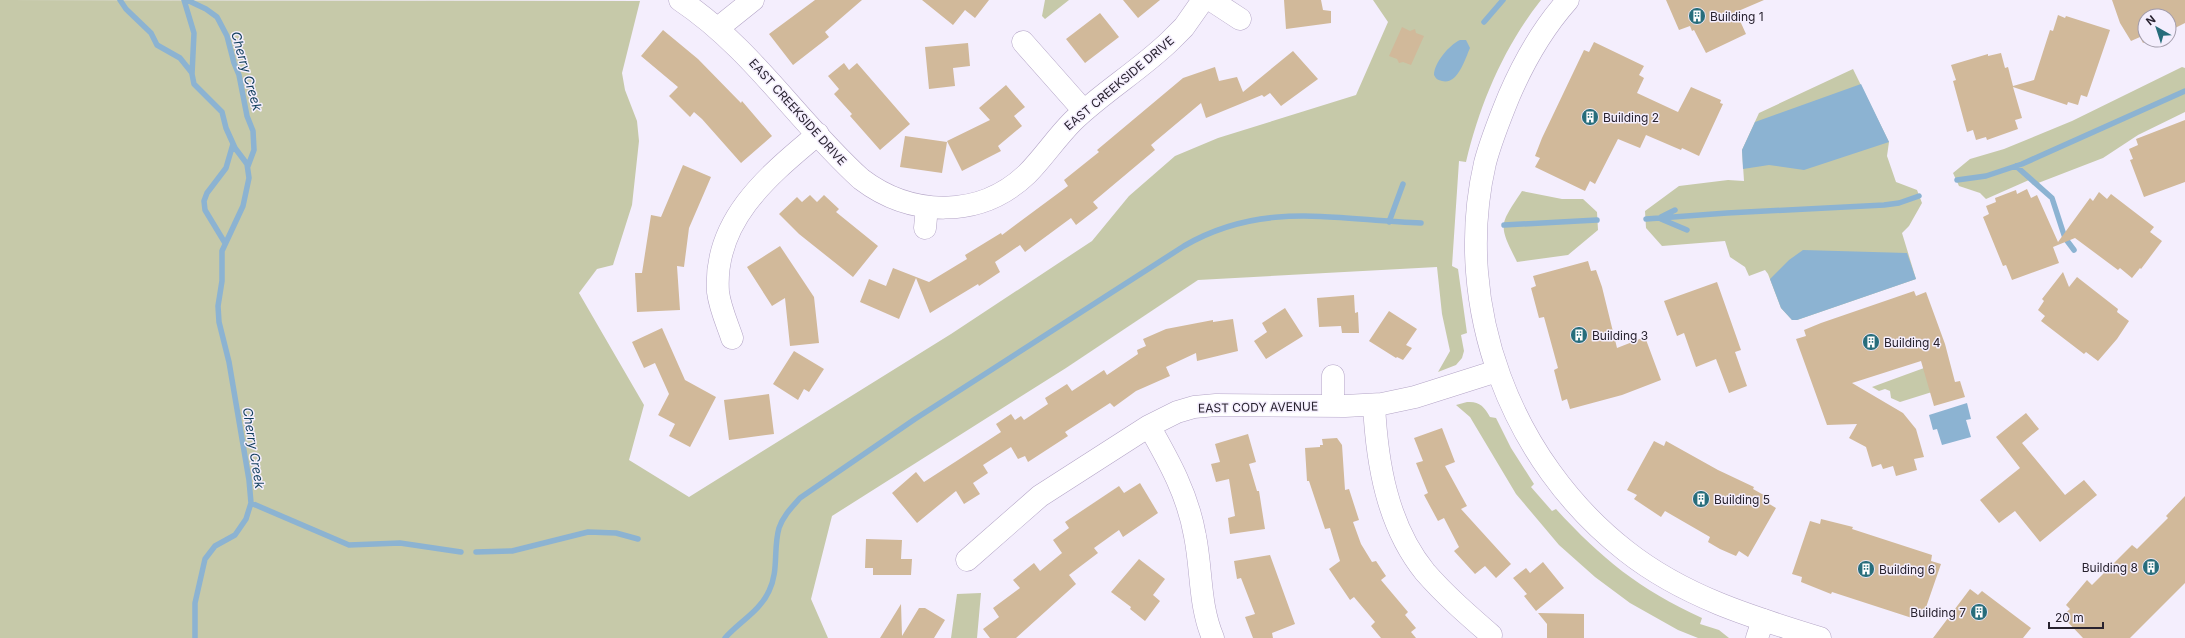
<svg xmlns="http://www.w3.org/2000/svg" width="2185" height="638" font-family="Inter,sans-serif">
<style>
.green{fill:#c6c9a9}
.water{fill:#8cb3d2}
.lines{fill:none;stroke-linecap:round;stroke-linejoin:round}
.stream{stroke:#8cb3d2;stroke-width:5.5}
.building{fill:#d1b99a}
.minor-casing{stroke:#b3a4c6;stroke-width:23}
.tertiary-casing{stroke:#b3a4c6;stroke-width:23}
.minor{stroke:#fff;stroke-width:22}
.tertiary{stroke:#fff;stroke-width:22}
.labels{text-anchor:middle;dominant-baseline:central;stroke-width:3;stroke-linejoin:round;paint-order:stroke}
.poi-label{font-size:12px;fill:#28222f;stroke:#f4eefd;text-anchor:start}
.street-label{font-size:12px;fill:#28222f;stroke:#f4eefd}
.water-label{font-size:13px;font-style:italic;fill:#0f3d5c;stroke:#f4eefd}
</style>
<rect width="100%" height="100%" fill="#f4eefd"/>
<path class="green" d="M0,0L640,1L622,73L625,90L637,121L639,141L632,205L613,265L597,269L579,293L644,405L629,460L689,497L951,334L1092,241L1129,196L1175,156L1218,138L1356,95L1388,22L1373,0H1541C1504,47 1480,103 1466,162L1459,161L1452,266L1458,269L1467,333L1461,335L1464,351L1462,358L1456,365L1438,372L1450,351L1442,314L1437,267L1198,280L1066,368L832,516L811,599L828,638H0Z
M1045,0H1069L1045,19L1042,16Z
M2182,67L2185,68V112L2138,135L2103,158L2033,185L2029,180L1986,199L1980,193L1959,186L1953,173L1970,159L2004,149L2072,121Z
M1853,69L1889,142L1887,156L1896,182L1917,190L1922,203L1909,226L1902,233L1916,279L1797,320H1792L1781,308L1768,274L1765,270L1749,276L1745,267L1730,257L1725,241L1662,246L1646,228L1645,211L1679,186L1728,180L1744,181L1742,150L1759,113Z
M1522,191L1562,199H1583L1597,212L1598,230L1568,255L1517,262C1498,224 1499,226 1522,191Z
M1924,368L1932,392L1900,402L1891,398L1890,391L1885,389L1879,391L1872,387Z
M1467,402C1479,401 1484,406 1490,417L1496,418L1511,448L1534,484L1531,487L1552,511L1556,509C1602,559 1639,589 1702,618L1700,624L1719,630L1729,638H1698L1678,630L1630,603L1595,577L1559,545L1516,494L1470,417L1456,405Z
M981,593L977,638H951L957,594Z"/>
<path class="water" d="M1460,40H1466L1470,48C1465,59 1458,85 1442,81C1438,80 1436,79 1434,75C1434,63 1449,45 1460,40Z
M1861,84L1889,142L1804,170L1769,165L1743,169L1742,150L1755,122Z
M1803,250L1907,253L1916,279L1797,320H1792L1781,308L1770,279L1789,260Z
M1967,403L1971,419L1966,420L1971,437L1942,445L1937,429L1933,430L1929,415Z"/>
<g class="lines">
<path class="stream" d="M120,0L126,9L151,33L157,45L180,58L192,73
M184,0L194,33L192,74L194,84L222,112L226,128L235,148L247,164L249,178L243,206L222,251V281L218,306L219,322L229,362L249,480L251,503L246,519L235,535L215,546L205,559L195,603V638
M187,0L206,9L217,17L227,36L234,63L239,75L247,116L253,131L254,150L248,166
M1484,22L1503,0
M2016,166L2052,198L2065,238L2074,250
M1957,180L1986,176L2022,164L2185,91
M1661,217L1675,210
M1646,219L1727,213L1884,205L1899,203L1919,196
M1661,219L1687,230
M1389,222L1403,184
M1504,225L1597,220
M225,243L205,210L204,201L207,193L226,168L233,144
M251,503L349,545L400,543L461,552
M476,552L512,551L588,532L616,533L638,539
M725,638C739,622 760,611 769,591C779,571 773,549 779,528C783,516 792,507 800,498L915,419L1184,246C1263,200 1335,220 1421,223"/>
</g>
<path class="building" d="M815,0H862L825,32L829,37L793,65L769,34Z
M922,0H989L975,18L965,10L953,25Z
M1123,0H1160L1138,18Z
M1284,0H1321L1323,10L1331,11V23L1286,29Z
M1666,0H1764L1736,12L1746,34L1706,53L1694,30L1692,31L1690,26L1679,30Z
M2112,0H2185V23L2169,31V16H2145V40H2149L2143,43L2140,37L2131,41L2120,23Z
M1100,13L1119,37L1085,63L1066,39Z
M2058,15L2065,18L2066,16L2110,30L2087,97L2081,95L2078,105L2068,102L2067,105L2013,87L2022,118L2015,120L2018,129L1987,140L1986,137L1976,140L1973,130L1967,132L1953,81L1956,80L1951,65L1988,54V56L2001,53L2005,68L2008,67L2013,86L2034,80L2050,30L2053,31Z
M1402,27L1410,31L1415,29L1416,33L1424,36L1411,65L1403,62L1399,63L1397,59L1389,56Z
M663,30L698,59L741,103L742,101L772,136L741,163L702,119L694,112L690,117L669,96L678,87L641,56Z
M1594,42L1644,66L1639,75L1644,78L1637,93L1678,112L1691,87L1721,100L1720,103L1723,104L1699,156L1682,148L1681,150L1646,135L1640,148L1618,139L1595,184L1590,181L1585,191L1535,167L1540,158L1535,156L1542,138L1584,50L1589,52Z
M968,43L970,66L953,68L955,86L929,89L925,47Z
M1293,51L1318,79L1281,106L1270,93L1264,97L1262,95L1206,118L1201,103L1151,145L1155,150L1093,202L1098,208L1076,225L1071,218L1025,252L1020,245L995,262L1000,272L979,286L978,284L930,313L916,278L899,319L860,302L869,279L886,286L893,268L929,282L967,259L965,255L1001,233L1002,235L1068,186L1064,180L1099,152L1097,150L1183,78L1215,67L1219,81L1237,77L1243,92Z
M844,63L849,70L857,63L910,124L880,150L850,116L852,114L834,94L839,89L828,76Z
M1006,85L1025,107L1014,116L1022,126L998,146L1001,151L962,171L947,141L990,120L979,108Z
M2185,120V182L2144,197L2130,160L2133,159L2129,149L2138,145L2136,139Z
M905,136L947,142L942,173L900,167Z
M683,165L711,177L689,228L684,267L677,266L680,310L637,312L635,273H642L651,215L661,217Z
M2027,189L2031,198L2037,195L2058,242L2090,198L2093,201L2099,192L2107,199L2111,194L2154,227L2150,232L2162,241L2141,269L2140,268L2132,278L2120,268L2118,270L2075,238L2053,247L2059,263L2012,280L2006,265L2003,266L1983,217L1989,214L1986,206L1996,202L1995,198L2016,190L2017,194Z
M810,195L817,202L824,195L839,209L836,212L878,246L853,277L799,234L779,214L797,197L802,202Z
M780,246L814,297L819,343L790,346L785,298L772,306L747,267Z
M1588,261L1591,271L1596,270L1602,287L1617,348L1645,337L1661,380L1622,395L1570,409L1567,399L1562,401L1554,370L1558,368L1544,317L1539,318L1531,288L1536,286L1533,276Z
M2063,272L2069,287L2077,277L2118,309L2117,312L2129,321L2117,339L2098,361L2086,352L2084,354L2041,321L2045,316L2038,310L2044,301L2042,299Z
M1717,282L1741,350L1735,352L1747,386L1729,393L1716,359L1696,367L1684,333L1677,336L1664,301Z
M1914,291L1916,296L1926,292L1945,344L1955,382L1960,381L1965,397L1934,406L1921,361L1852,383L1903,413L1916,429L1924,457L1914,459L1917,470L1896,476L1893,466L1883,469L1881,464L1872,467L1866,447L1849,438L1857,424L1827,425L1796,339L1806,336L1804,330L1821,323Z
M1354,295L1355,313L1358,312L1359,333H1342L1341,326L1319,327L1317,298Z
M1285,308L1303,336L1266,359L1254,341L1267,332L1262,323Z
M1389,311L1417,329L1406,345L1412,348L1403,360L1397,357L1396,358L1369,341Z
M1233,319L1238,351L1197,361L1196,353L1166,367L1170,376L1136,391L1114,407L1110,403L1065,432L1068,436L1028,462L1025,456L1018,459L1011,447L983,465L988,473L973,483L980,494L964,504L956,491L917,523L892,493L916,472L924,482L955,462L1001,432L996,424L1011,414L1015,420L1021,416L1024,420L1048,404L1045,398L1067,384L1072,391L1104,370L1107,375L1138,354L1137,350L1146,346L1143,339L1166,329L1213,320V322Z
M662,328L685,380L716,397L690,447L669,436L675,424L658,415L669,394L655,363L644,368L632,342Z
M794,351L824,369L809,392L804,389L798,400L773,384Z
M769,394L774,434L729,440L724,400Z
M2026,413L2039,429L2022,443L2065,495L2084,480L2097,495L2040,542L2015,511L1999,523L1980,500L2020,468L1996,437Z
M1442,428L1455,462L1445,466L1467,506L1461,509L1511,564L1496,578L1485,566L1475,574L1454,551L1459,547L1444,518L1438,521L1424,495L1428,493L1416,463L1423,461L1414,438Z
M1248,434L1256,462L1249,464L1257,491H1259L1265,529L1230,534L1228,518L1235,516L1229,479L1216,482L1211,464L1220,462L1215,444Z
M1337,438L1342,445L1345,490L1349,489L1359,520L1353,522L1361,544L1372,562L1376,561L1386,576L1381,580L1408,612L1405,615L1416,628L1411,632L1416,638H1381L1371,626L1375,622L1354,597L1350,600L1329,569L1340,561L1330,528L1325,529L1309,481H1307L1305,448L1320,447V445H1323L1322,439Z
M1654,441L1664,446L1666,441L1718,470L1754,487L1753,489L1769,498L1766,502L1776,508L1748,557L1739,551L1736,556L1720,549L1708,542L1710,537L1665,511L1661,517L1634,499L1637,495L1627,490Z
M1140,483L1158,513L1123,537L1119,530L1094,548L1098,553L1069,575L1076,584L1016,638H990L983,629L999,617L993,608L1020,588L1013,580L1034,563L1040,571L1062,553L1053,540L1069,528L1065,522L1119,486L1124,493Z
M2185,496V583L2130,638H2083L2062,616L2070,609L2066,605L2087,580L2092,585L2132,545L2137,549L2168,518L2166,516Z
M1821,519L1853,527L1852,529L1932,555L1931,561L1941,564L1923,616L1914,613L1912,618L1832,592L1831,594L1801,582L1802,577L1792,574L1810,521L1820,524Z
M866,539L902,540L901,559H912L911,575H873V568H865Z
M1270,555L1295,624L1272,633L1273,638H1253L1245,617L1255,614L1241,578L1237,579L1234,561Z
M1139,559L1165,579L1153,595L1160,601L1145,621L1130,609L1131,607L1111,592Z
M1543,562L1564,588L1536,611L1524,596L1527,594L1513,578L1526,568L1530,573Z
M1970,589L1978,595L1982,591L2031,628L2023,638H1933Z
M901,604L902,636L919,608H925L945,620L934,638H880Z
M1538,613L1584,614V638H1547V624Z"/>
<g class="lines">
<g class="minor-casing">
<path id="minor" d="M680,0C752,48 797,121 861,179C911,217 980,219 1027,174C1043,158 1056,138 1073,121C1103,92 1140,70 1170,41L1184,27L1203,0
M1211,0L1240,19
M718,28L753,0
M1023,42L1084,111
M925,228L927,207
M732,338C727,323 720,308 718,292C713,220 769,175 818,134
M1374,405C1377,463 1387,525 1425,572C1445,595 1468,615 1491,635
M1333,406V376
M1149,426C1169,461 1188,495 1195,536C1202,571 1199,605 1213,638
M967,560L1040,496L1149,426L1177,412L1194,407L1216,405L1345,406L1382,404L1415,397L1497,371
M1757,638L1763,620"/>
</g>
<g class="tertiary-casing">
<path id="tertiary" d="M1568,0C1543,28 1524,61 1509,96C1500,118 1491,140 1485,163C1452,306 1511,461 1626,551C1683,596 1751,617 1820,638"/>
</g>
<use href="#minor" class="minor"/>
<use href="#tertiary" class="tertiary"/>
</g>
<defs>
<g id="building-disc" transform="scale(0.9)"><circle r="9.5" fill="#276d7b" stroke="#f4eefd"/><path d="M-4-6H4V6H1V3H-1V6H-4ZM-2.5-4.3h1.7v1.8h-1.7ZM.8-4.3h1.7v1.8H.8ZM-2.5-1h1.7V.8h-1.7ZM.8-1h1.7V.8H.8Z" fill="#fff"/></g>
</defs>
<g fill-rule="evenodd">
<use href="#building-disc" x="1697" y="16"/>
<use href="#building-disc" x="1590" y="117"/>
<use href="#building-disc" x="1579" y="335"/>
<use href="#building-disc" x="1871" y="342"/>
<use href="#building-disc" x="1701" y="499"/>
<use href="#building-disc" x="2151" y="567"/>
<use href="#building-disc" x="1866" y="569"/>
<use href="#building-disc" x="1979" y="612"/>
</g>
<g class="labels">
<g class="poi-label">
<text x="1710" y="16">Building 1</text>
<text x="1603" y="117">Building 2</text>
<text x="1592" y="335">Building 3</text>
<text x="1884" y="342">Building 4</text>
<text x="1714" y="499">Building 5</text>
<text x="2138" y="567" text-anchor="end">Building 8</text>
<text x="1879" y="569">Building 6</text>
<text x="1966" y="612" text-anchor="end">Building 7</text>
</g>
<g class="street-label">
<text transform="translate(1119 83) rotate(-40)">EAST CREEKSIDE DRIVE</text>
<text transform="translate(798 112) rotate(48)">EAST CREEKSIDE DRIVE</text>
<text transform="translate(1258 407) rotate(-1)">EAST CODY AVENUE</text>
</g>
<g class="water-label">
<text transform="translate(247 71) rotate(74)">Cherry Creek</text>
<text transform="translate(254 448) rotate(81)">Cherry Creek</text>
</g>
</g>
<g transform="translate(2157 28) rotate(321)"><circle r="19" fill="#f4eefd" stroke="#a29cab"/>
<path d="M0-3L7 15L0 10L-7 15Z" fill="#276d7b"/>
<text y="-6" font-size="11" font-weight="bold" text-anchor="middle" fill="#28222f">N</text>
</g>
<path d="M2049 622v6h54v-6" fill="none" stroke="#28222f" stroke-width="2"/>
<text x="2055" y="622" font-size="12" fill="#28222f" stroke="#f4eefd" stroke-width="3" paint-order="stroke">20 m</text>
</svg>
